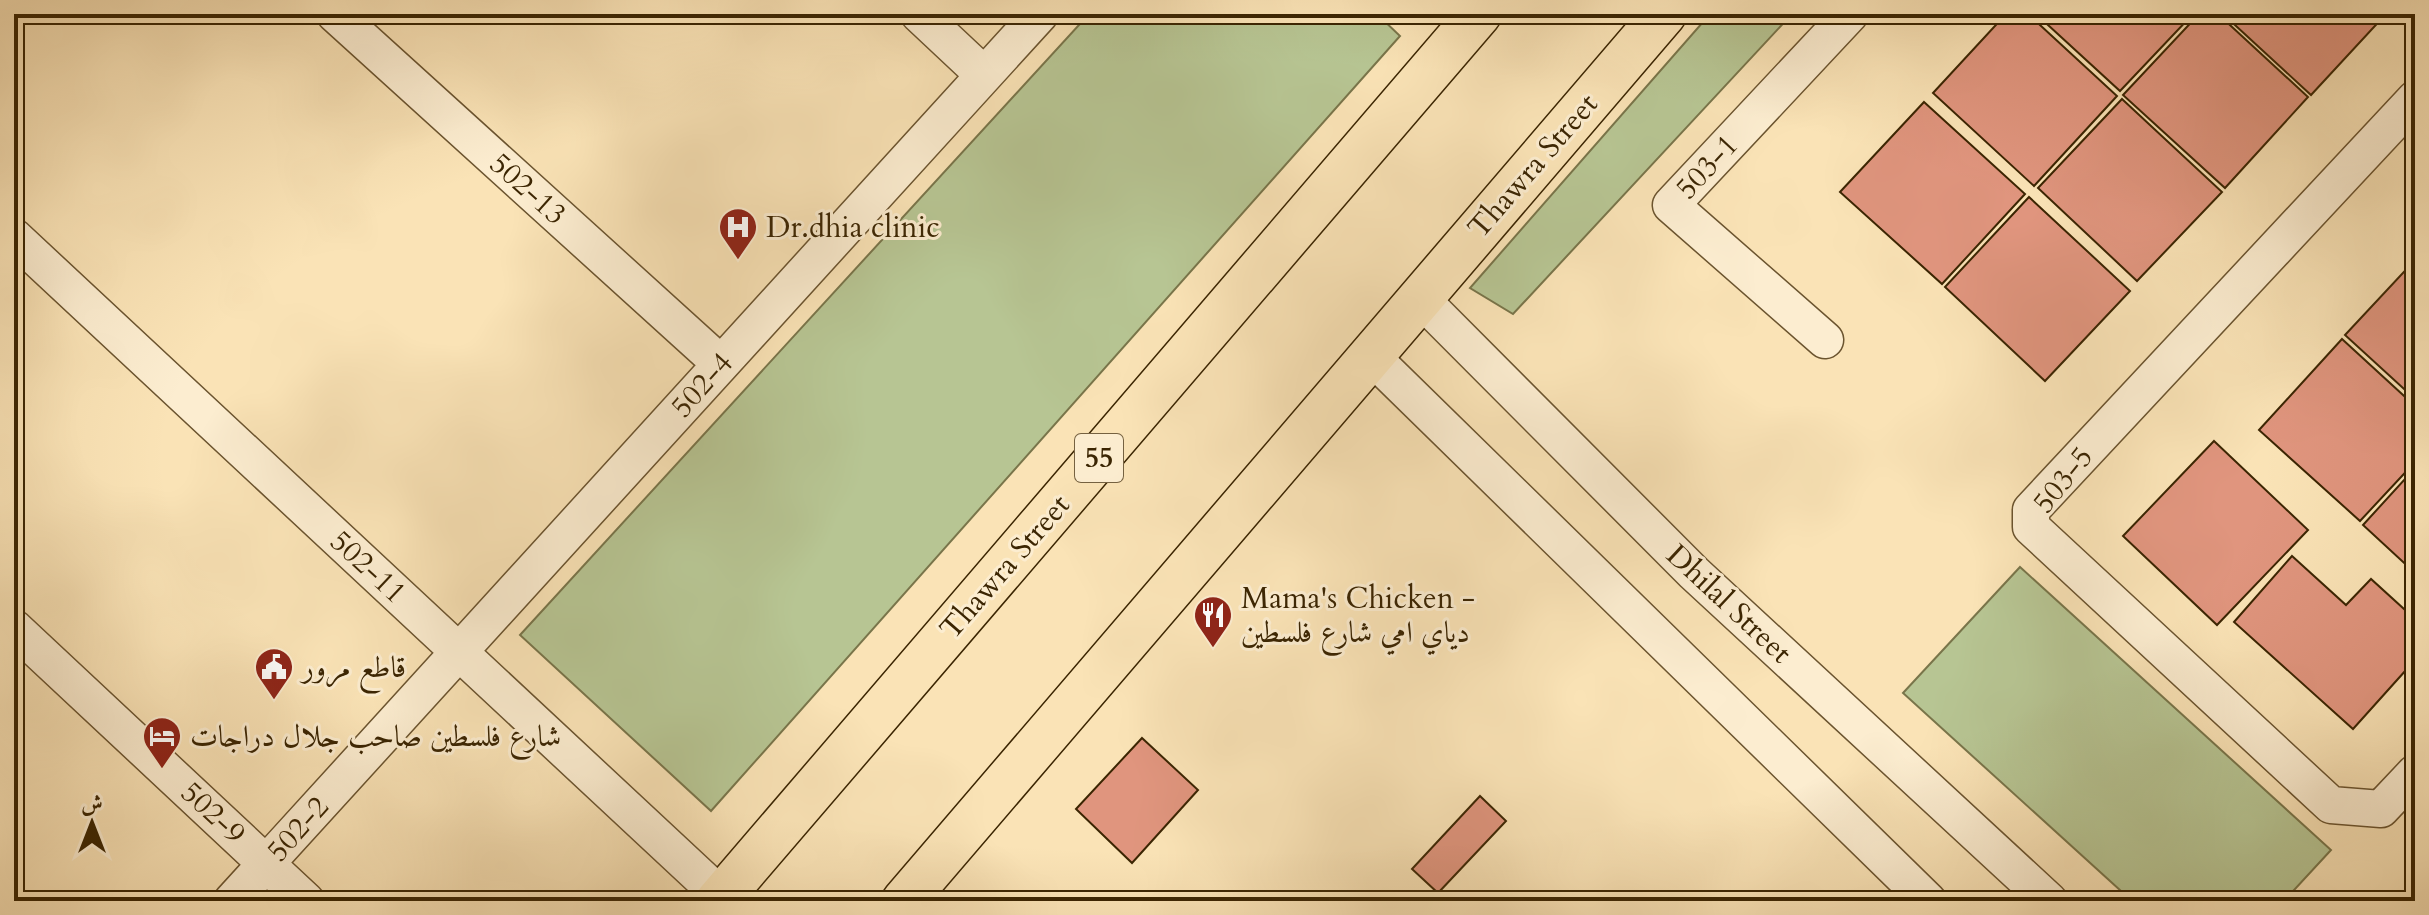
<svg xmlns="http://www.w3.org/2000/svg" width="2429" height="915" font-family="Cardo,Amiri,serif">
<style>
.green{fill:#b7c593;stroke:#79754a;stroke-width:2}
.building{fill:#e0957e;stroke:#3b2502;stroke-width:2}
.lines{fill:none;stroke-linecap:round;stroke-linejoin:round}
.minor-casing{stroke:#6b542f;stroke-width:39}
.primary-casing{stroke:#3b2502;stroke-width:47}
.minor{stroke:#fcedd0;stroke-width:36}
.primary{stroke:#fae3b6;stroke-width:44}
.labels{text-anchor:middle;dominant-baseline:central;stroke-width:6;stroke-linejoin:round;paint-order:stroke}
.shield{fill:#fcedd0;stroke:#756140;stroke-width:2}
.shield-label{font-size:28px;font-weight:bold;fill:#3b2502}
.street-label{font-size:30px;fill:#3b2502;stroke:#fcedd0}
.poi-label{font-size:30px;fill:#3b2502;stroke:#fcedd0;text-anchor:start}
</style>
<rect width="100%" height="100%" fill="#fae3b6"/>
<filter id="stains"><feTurbulence type="fractalNoise" baseFrequency=".0025" numOctaves="4"/><feColorMatrix values="0 0 0 0 .2 0 0 0 0 .09 0 0 0 0 .02 0 0 0 .5 -.17"/></filter>
<radialGradient id="worn" r=".72"><stop offset=".6" stop-color="#630" stop-opacity="0"/><stop offset="1" stop-color="#630" stop-opacity=".3"/></radialGradient>
<path class="green" d="M1089,14H1377L1400,36L711,811L520,635Z
M1710,14H1792L1513,314L1470,288Z
M2020,567L2331,850L2284,901H2132L1903,693Z"/>
<path class="building" d="M2006,14H2028L2117,96L2034,186L1933,93Z
M2036,14H2193L2120,91Z
M2199,14H2218L2308,97L2225,188L2123,95Z
M2223,14H2386L2311,95Z
M2122,99L2222,192L2137,281L2038,188Z
M1924,102L2025,194L1942,284L1840,192Z
M2029,197L2130,291L2045,381L1945,287Z
M2415,260V399L2345,335Z
M2342,339L2415,406V462L2360,521L2259,430Z
M2214,441L2308,530L2217,625L2123,536Z
M2415,468V573L2363,525Z
M2292,556L2346,605L2371,579L2415,619V660L2353,729L2234,622Z
M1142,738L1198,790L1132,863L1076,809Z
M1480,796L1506,821L1438,893L1412,869Z"/>
<g class="lines">
<g class="minor-casing">
<path id="minor" d="M335,14L721,364
M919,14L984,75
M2415,99L2031,510V527L2331,805L2381,809L2415,773
M14,237L722,897
M1419,297L1694,573L2049,901
M1825,340L1671,205L1850,14
M1372,357L1928,901
M14,628L306,901
M232,901L1040,14"/>
</g>
<g class="primary-casing">
<path id="primary" d="M718,901L1479,14
M904,901L1664,14"/>
</g>
<use href="#minor" class="minor"/>
<use href="#primary" class="primary"/>
</g>
<defs>
<g id="hospital-pin" transform="scale(2)"><path d="M0 17L-7.5 6A9.5 9.5 0 1 1 7.5 6Z" fill="#8f2418" stroke="#fcedd0"/><path d="M-5-5h3v3.5h4V-5h3V5h-3V1.5h-4V5h-3Z" fill="#fff"/></g>
<g id="restaurant-pin" transform="scale(2)"><path d="M0 17L-7.5 6A9.5 9.5 0 1 1 7.5 6Z" fill="#8f2418" stroke="#fcedd0"/><path d="M-5-6h1v4h1v-4h1v4h1v-4h1v5L-1.5 .5V6h-2V.5L-5-1ZM5-6V6H3V1.5H1.5Q1.5-4 5-6Z" fill="#fff"/></g>
<g id="civic-pin" transform="scale(2)"><path d="M0 17L-7.5 6A9.5 9.5 0 1 1 7.5 6Z" fill="#8f2418" stroke="#fcedd0"/><path d="M-.6-6.5H3V-4.5H.6V-3L4-1V1h2V6H-6V1h2V-1L-.6-3ZM-1.2 2.5V6h2.4V2.5Z" fill="#fff"/></g>
<g id="hotel-pin" transform="scale(2)"><path d="M0 17L-7.5 6A9.5 9.5 0 1 1 7.5 6Z" fill="#8f2418" stroke="#fcedd0"/><path d="M-6-4.5h1.5V1H6V5H4.5V3h-9V5H-6ZM-4 0a1.8 1.8 0 1 1 3.6 0ZM.5 0V-2.5h3Q6-2.5 6 0Z" fill="#fff"/></g>
</defs>
<g fill-rule="evenodd">
<use href="#hospital-pin" x="738" y="227"/>
<use href="#restaurant-pin" x="1213" y="615"/>
<use href="#civic-pin" x="274" y="667"/>
<use href="#hotel-pin" x="162" y="736"/>
</g>
<g class="labels">
<rect class="shield" x="1075" y="434" width="48" height="48" rx="6"/>
<g class="shield-label">
<text x="1099" y="458">55</text>
</g>
<g class="street-label">
<text transform="translate(1533 166) rotate(-49)">Thawra Street</text>
<text transform="translate(1707 167) rotate(-47)">503-1</text>
<text transform="translate(528 189) rotate(42)">502-13</text>
<text transform="translate(702 385) rotate(-48)">502-4</text>
<text transform="translate(2063 480) rotate(-51)">503-5</text>
<text transform="translate(368 567) rotate(43)">502-11</text>
<text transform="translate(1005 567) rotate(-49)">Thawra Street</text>
<text transform="translate(1729 604) rotate(43)">Dhilal Street</text>
<text transform="translate(213 813) rotate(43)">502-9</text>
<text transform="translate(298 829) rotate(-48)">502-2</text>
</g>
<g class="poi-label">
<text x="766" y="227">Dr.dhia clinic</text>
<text x="1241" y="598">Mama's Chicken -<tspan x="1241" dy="34">دياي امي شارع فلسطين</tspan></text>
<text x="302" y="667">قاطع مرور</text>
<text x="190" y="736">شارع فلسطين صاحب جلال دراجات</text>
</g>
</g>
<rect width="2429" height="915" fill="none" stroke="#fae3b6" stroke-width="48"/>
<rect x="16" y="16" width="2397" height="883" fill="none" stroke="#3b2502" stroke-width="4"/>
<rect x="24" y="24" width="2381" height="867" fill="none" stroke="#3b2502" stroke-width="2"/>
<g transform="translate(92 823)" stroke="#fcedd0" stroke-width="6" paint-order="stroke">
<path d="M0-6L14 30L0 20L-14 30Z" fill="#3b2502"/>
<text y="-12" font-size="22" font-weight="bold" text-anchor="middle" fill="#3b2502">ش</text>
</g>
<rect width="100%" height="100%" filter="url(#stains)"/>
<rect width="100%" height="100%" fill="url(#worn)"/>
</svg>
